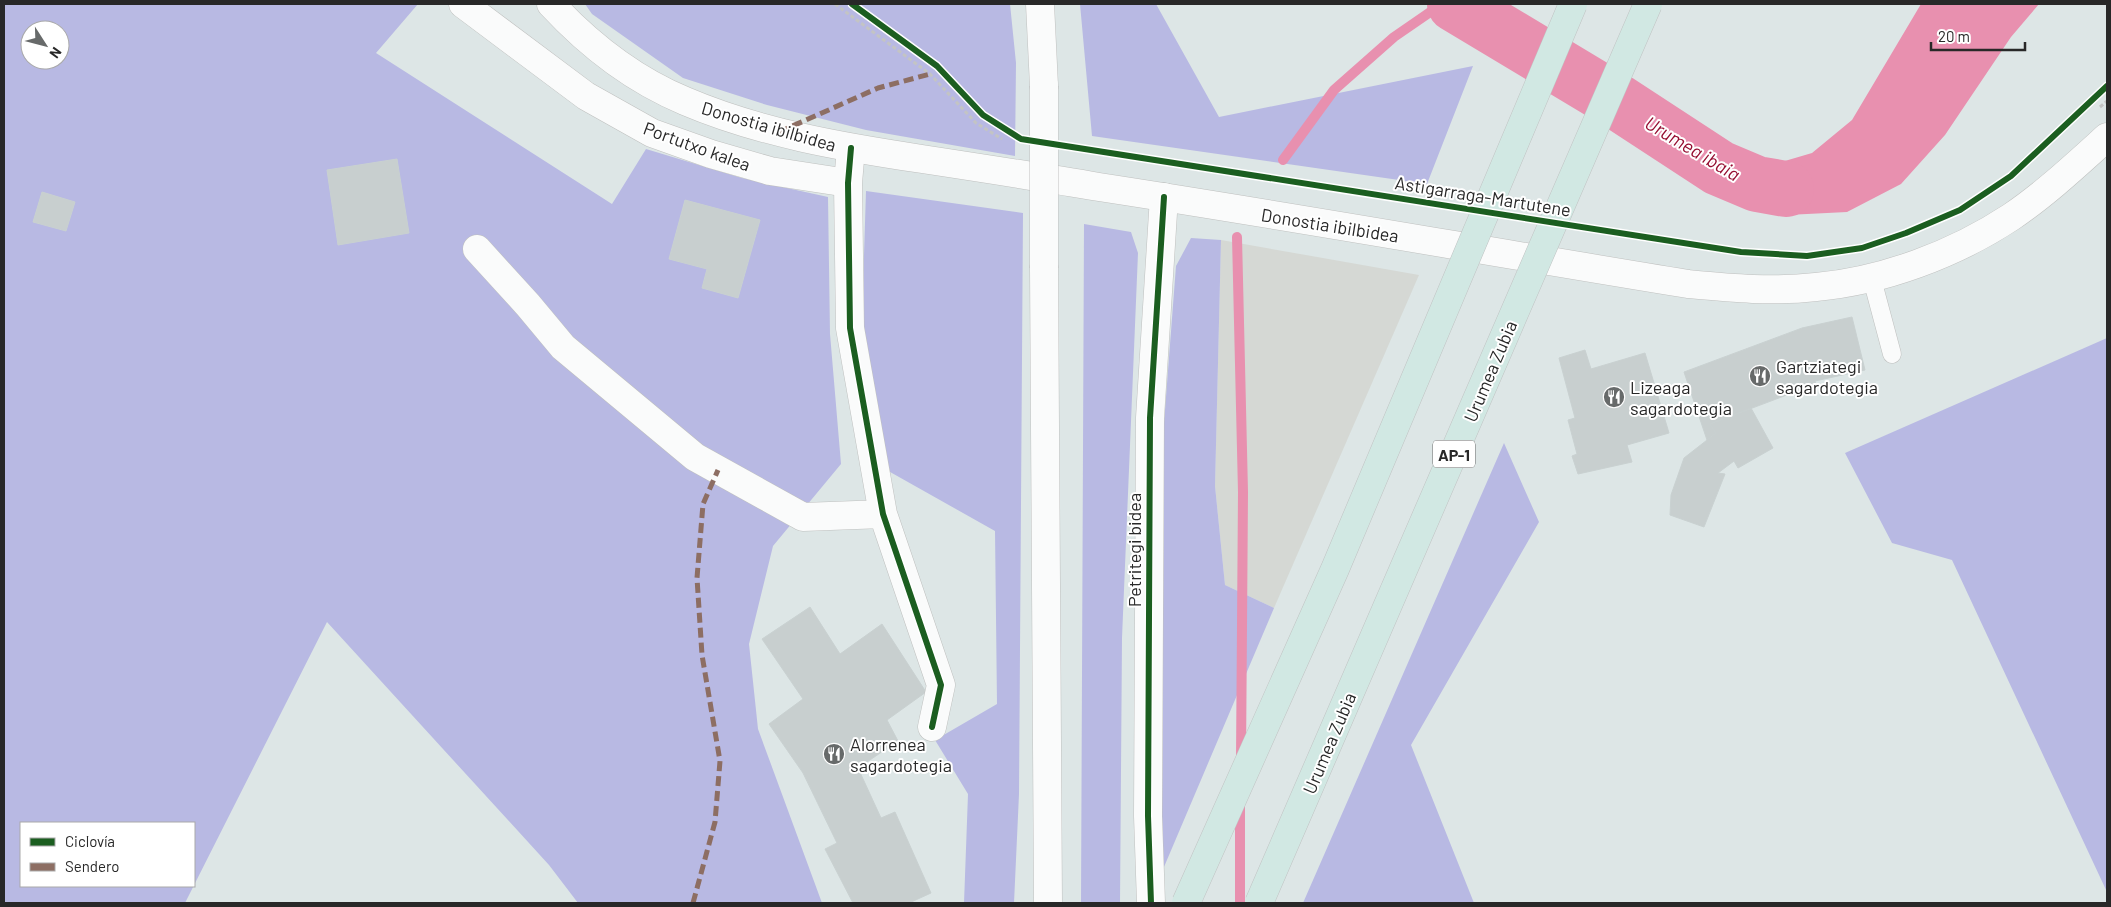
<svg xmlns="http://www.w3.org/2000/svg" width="2111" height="907" font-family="Barlow,sans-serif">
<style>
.industrial{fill:#d5d8d4}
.green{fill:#b8b9e3;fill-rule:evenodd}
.water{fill:#e890af}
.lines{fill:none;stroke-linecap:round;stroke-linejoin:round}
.stream{stroke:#e890af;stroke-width:10}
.river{stroke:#e890af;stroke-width:56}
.building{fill:#c8cfcf;stroke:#c9d1d1}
.lane-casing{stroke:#bfc0bf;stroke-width:19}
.street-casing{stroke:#bfc0bf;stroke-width:29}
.secondary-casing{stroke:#bfc0bf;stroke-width:29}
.path{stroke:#c3c4c4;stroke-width:3;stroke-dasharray:4 2.5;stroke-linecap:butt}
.lane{stroke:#fafbfb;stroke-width:18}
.street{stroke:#fafbfb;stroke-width:28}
.secondary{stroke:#fafbfb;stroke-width:28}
.secondary-bridge-casing{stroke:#bfc0bf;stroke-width:29;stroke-linecap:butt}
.highway-bridge-casing{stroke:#c0c3c3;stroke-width:29;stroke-linecap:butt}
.secondary-bridge{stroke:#fafbfb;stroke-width:28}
.highway-bridge{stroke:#d1e8e3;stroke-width:28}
.quiet{stroke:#8d6e63;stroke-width:5;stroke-dasharray:10 5;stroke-linecap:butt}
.cycleway-casing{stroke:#fff;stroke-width:9}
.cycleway{stroke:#1b5e20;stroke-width:6}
.labels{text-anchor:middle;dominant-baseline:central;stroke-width:4;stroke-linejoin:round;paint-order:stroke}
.shield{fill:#fff;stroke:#686868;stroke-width:1}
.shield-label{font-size:16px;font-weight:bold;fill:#282828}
.street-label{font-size:18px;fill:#282828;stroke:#fff}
.poi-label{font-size:18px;fill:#282828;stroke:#fff;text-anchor:start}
.water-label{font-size:19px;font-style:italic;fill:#950e31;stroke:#fff}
</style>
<rect width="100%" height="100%" fill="#dde6e6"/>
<path class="industrial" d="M1221,240L1419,275L1274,608L1225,585L1215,486Z"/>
<path class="green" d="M4,4H418L376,53L612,204L646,149L742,178L828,197L830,334L841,464L773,546L749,644L758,729L822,903H578L549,865L327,622L185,903H4ZM30,30H60V60H30ZM21,823H194V886H21Z
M585,4H1010L1016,63L1015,156L866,130L767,105L683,78L592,14Z
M1080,4H1156L1219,117L1473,66L1427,184L1092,136Z
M866,191L1023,213L1019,794L1014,903H964L968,794L935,740L997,704L995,531L883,468L862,319Z
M1084,224L1131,232L1138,253L1122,638L1120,903H1081Z
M1191,238L1221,240L1215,486L1225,585L1274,608L1161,874L1159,703L1164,423L1176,266Z
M2107,338V892L1952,560L1892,543L1845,453Z
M1504,443L1539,522L1411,745L1474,903H1303Z"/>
<path class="water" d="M1921,4H2039L2011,37L1945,135L1901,184L1847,212L1787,215L1714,165L1764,167L1812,153L1852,120Z"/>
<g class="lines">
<path class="stream" d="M1283,160L1334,90L1394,37L1442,4
M1237,237L1243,492L1241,760
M1240,903V802"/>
<path class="river" d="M1455,4L1618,102L1719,168L1757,184L1786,189"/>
</g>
<path class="building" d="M397,159L409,233L338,245L327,170Z
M42,192L75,202L66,231L33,222Z
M685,200L760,220L738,298L702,288L707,269L669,259Z
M1852,317L1865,370L1815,381L1816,384L1710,424L1716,433L1707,440L1684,372L1802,328Z
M1585,350L1591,369L1645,353L1669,433L1627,445L1632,462L1578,474L1572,456L1577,454L1568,420L1575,418L1559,358Z
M1751,408L1773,448L1738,468L1734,461L1718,473L1725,474L1704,527L1670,515L1671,495L1684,458L1716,433L1710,424Z
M810,607L840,654L882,624L926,692L887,720L898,741L858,768L881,818L895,812L931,893L909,903H853L825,849L837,843L803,773L769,724L803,699L762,639Z"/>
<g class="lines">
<g class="lane-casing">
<path id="lane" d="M1872,279L1892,354"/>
</g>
<g class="street-casing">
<path id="street" d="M463,4L586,96L652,133L711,154L770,171L848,183
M851,148L848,183L850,328L883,514L941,685L932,727
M477,249L528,305L563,347L695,457L803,517L883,514
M1151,903L1148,816L1150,418L1164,197"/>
</g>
<g class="secondary-casing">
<path id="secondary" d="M551,4C589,45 632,79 685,101C760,133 842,147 922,159C981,168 1040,177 1099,187C1295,217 1491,252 1688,284C1731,288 1773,292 1816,287C1883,281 1955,254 2011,217C2045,194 2076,165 2107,137
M1040,4L1044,86
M1044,268L1048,903"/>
</g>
<path class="path" d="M835,4L930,74L976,123L1002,139
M2100,107L2107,101"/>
<use href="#lane" class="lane"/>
<use href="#street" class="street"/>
<use href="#secondary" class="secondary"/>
<g class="secondary-bridge-casing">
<path id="secondary-bridge" d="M1044,86V268"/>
</g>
<g class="highway-bridge-casing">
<path id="highway-bridge" d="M1186,903L1335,569L1573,4
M1259,903L1648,4"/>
</g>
<use href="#secondary-bridge" class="secondary-bridge"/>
<use href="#highway-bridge" class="highway-bridge"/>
<path class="quiet" d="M779,132L878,88L930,74
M693,903L715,822L720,761L702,655L697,578L703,504L718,470"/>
<g class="cycleway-casing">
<path id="cycleway" d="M852,4L937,66L983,115L1021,139L1741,252L1807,256L1862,248L1906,233L1960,210L2011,176L2107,86
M851,148L848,183L850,328L883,514L941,685L932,727
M1151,903L1148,816L1150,418L1164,197"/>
</g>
<use href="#cycleway" class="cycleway"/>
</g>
<defs>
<g id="restaurant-disc" transform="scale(1.125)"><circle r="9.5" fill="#676a6a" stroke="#fff"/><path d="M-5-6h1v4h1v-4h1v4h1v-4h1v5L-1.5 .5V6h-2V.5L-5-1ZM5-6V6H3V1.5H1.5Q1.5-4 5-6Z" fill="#fff"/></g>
</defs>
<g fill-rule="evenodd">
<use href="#restaurant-disc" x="1760" y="376"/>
<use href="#restaurant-disc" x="1614" y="397"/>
<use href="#restaurant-disc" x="834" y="754"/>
</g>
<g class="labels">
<rect class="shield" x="1433" y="440.5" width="42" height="27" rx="4"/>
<g class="shield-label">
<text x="1454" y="454">AP-1</text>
</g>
<g class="street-label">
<text transform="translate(769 126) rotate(16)">Donostia ibilbidea</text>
<text transform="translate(697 146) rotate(20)">Portutxo kalea</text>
<text transform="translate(1483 196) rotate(9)">Astigarraga-Martutene</text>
<text transform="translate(1330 225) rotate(9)">Donostia ibilbidea</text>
<text transform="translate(1490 371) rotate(-67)">Urumea Zubia</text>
<text transform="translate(1134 550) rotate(-90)">Petritegi bidea</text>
<text transform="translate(1329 743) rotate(-67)">Urumea Zubia</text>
</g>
<g class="poi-label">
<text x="1776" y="366">Gartziategi<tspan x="1776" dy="21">sagardotegia</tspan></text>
<text x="1630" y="387">Lizeaga<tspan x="1630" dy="21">sagardotegia</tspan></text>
<text x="850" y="744">Alorrenea<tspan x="850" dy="21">sagardotegia</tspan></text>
</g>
<g class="water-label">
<text transform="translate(1693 148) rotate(31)">Urumea ibaia</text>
</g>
</g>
<rect width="2111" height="907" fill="none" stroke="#282828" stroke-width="10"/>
<rect x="20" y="822" width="175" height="65" fill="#ffffff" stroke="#a9a9a9"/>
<rect x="30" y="838" width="25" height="8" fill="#1b5e20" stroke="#a9a9a9"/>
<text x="65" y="847" font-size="15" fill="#282828">Ciclovía</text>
<rect x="30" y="863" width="25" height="8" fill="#8d6e63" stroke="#a9a9a9"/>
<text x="65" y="872" font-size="15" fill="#282828">Sendero</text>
<g transform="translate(45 45) rotate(126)"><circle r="24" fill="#ffffff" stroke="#a9a9a9"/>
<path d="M0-4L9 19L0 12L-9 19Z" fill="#676a6a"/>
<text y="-8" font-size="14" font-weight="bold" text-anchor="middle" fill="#282828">N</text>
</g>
<path d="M1931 42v8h94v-8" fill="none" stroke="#282828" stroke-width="2.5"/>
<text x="1938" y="42" font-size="15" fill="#282828" stroke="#ffffff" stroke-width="4" paint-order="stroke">20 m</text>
</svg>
